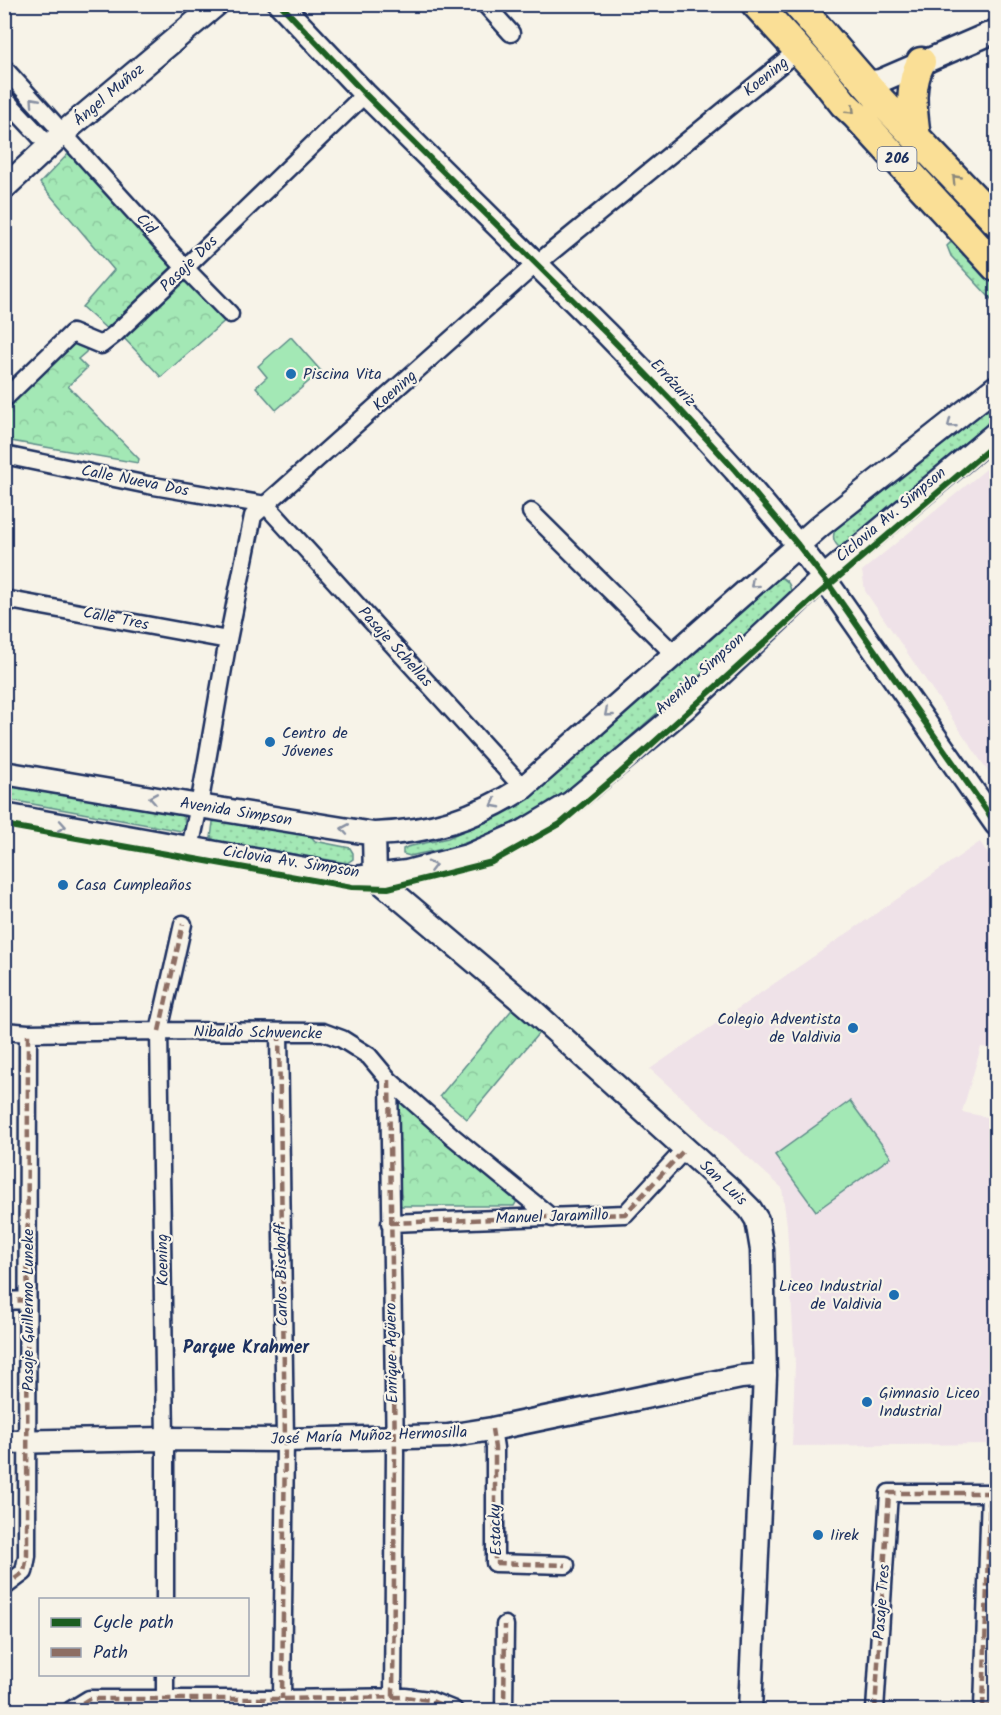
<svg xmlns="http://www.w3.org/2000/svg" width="1001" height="1715" font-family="Kalam,sans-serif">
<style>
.built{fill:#efe2e8}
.grass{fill:url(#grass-dots);stroke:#5f8c8a;stroke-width:1.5}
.forest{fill:url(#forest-crowns);stroke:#5f8c8a;stroke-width:1.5}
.pitch{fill:#a3e8b5;stroke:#5f8c8a;stroke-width:1.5}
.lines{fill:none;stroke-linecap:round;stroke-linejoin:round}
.street-casing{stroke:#1b2f5e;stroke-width:21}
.secondary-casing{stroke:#1b2f5e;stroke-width:27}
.highway-casing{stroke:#1b2f5e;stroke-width:33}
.street{stroke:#f7f3e8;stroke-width:16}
.secondary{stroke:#f7f3e8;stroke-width:22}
.highway{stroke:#fadf96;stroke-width:28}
.quiet{stroke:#8d6e63;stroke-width:4.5;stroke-dasharray:9 4.5;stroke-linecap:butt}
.cycleway-casing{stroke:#f7f3e8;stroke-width:10}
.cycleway{stroke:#1b5e20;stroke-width:6}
.oneway{stroke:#8991a3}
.oneway2{stroke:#8a877a}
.poi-dot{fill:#1f6fb2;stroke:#f7f3e8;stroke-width:2}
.labels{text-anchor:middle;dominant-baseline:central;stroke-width:4.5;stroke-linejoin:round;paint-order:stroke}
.shield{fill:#f7f3e8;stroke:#5d6a87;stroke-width:1.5}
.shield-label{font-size:15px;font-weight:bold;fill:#1b2f5e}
.street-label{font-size:16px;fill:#1b2f5e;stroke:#f7f3e8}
.poi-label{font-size:16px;fill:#1b2f5e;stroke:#f7f3e8;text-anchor:start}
.neighbourhood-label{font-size:18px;font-weight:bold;fill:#1b2f5e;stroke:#f7f3e8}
</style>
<defs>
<pattern id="grass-dots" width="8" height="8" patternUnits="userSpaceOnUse" patternTransform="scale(1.5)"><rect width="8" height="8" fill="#a3e8b5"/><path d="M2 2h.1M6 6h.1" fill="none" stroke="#8cc79e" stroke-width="1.8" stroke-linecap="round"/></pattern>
<pattern id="forest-crowns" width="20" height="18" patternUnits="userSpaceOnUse" patternTransform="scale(1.5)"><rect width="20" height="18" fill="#a3e8b5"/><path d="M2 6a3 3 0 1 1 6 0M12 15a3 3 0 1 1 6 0" fill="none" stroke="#8cc79e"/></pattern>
</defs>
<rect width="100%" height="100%" fill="#f7f3e8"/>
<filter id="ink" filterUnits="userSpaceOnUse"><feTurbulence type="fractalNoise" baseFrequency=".0167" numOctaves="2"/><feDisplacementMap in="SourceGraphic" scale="12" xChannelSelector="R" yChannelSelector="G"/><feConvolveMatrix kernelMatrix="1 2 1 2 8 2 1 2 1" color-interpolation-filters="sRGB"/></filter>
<g filter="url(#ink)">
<path class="built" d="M996,461V783L865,591L862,571Z
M980,842L996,866V1049L981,1047L962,1112L996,1119V1444L792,1446L795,1364L787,1225L782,1188L650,1069Z"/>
<path class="grass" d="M953,240L996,286V300H992L951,256L947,246Z
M996,394V425L849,547H839C833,542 832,537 835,530Z
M780,577C789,581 791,586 791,595L563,796C529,816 494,833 456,846C441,850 425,852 410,856L403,854V849L407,847L448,838L486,820L565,766Z
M4,782L184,814L185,828L181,831L5,799Z
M221,820L310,835L315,841L350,848L353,853V859L347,863L217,841L211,838L213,822Z"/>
<path class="forest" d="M71,151L177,264L108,330L82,307L114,270L40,183Z
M186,276L228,318L161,377L121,335Z
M71,340L87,347L86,352L78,359L87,368L68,386L139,459L138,463L5,440V405Z
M515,1006L542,1029L467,1119L440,1096Z
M394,1094L518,1199L514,1206H400L394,1198Z
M427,1705L442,1710H87L92,1707Z"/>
<path class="pitch" d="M291,337L321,371L276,410L256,387L267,377L258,366Z
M850,1101L891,1157L816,1211L775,1155Z"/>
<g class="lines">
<g class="street-casing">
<path id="street" d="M485,4L511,33
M4,68L185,268L230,314
M4,98L49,146
M4,399L72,333L101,345L115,334L185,268L365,94
M4,455L148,485L266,505L523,788
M531,512L674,654
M4,599L228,640
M190,848L199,806L228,640L253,516L528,271L797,51
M4,1031L28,1033L159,1031L323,1032L342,1039L369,1056L389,1080L452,1136L552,1218
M279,1032L285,1440L282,1699
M389,1080L395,1453L393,1697
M390,1223L625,1214L685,1149
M4,1301L27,1300
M492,1429L495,1448V1563L566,1565
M4,1587L24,1572L27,1556L28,1033
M165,1600V1439L159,1031L183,924
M165,1699V1674
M983,1708L990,1493
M71,1710L89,1699H282L405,1697L429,1700L454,1710
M502,1710L504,1708L505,1625
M875,1710L889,1493H996"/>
</g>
<g class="secondary-casing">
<path id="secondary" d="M280,4L365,94L607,334L672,401L735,470L798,545L829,585L996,824
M866,83L880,81L996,31
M4,188L63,133L217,4
M4,773L199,806L374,834C431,832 476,818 523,788L821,525L996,387
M4,815L355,878L407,872L468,856L523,832L571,803L685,708L823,578L996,433
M374,834L375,877L531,1009L732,1191L750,1209L757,1220L762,1250L765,1375L750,1710
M4,1442L165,1439L285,1440L448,1436L492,1429L741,1377L765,1375"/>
</g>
<g class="highway-casing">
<path id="highway" d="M756,4L821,75L844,104L856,115L996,267
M797,4L881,101L996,221
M916,138C913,111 908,87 921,62"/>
</g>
<use href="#street" class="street"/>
<use href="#secondary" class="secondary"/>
<use href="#highway" class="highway"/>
<path class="quiet" d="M159,1031L183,924
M279,1032L285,1440L282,1699
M389,1080L395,1453L393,1697
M390,1223L625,1214L685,1149
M4,1301L27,1300
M492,1429L495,1448V1563L566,1565
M4,1587L24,1572L27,1556L28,1033
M983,1708L990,1493
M71,1710L89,1699H282L405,1697L429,1700L454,1710
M502,1710L504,1708L505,1625
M875,1710L889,1493H996
M971,1710L996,1705"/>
<g class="cycleway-casing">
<path id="cycleway" d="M280,4L365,94L607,334L672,401L735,470L798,545L829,585L996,824
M4,825L352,887L388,888L492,862L560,824L620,773L815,597L996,443"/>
</g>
<use href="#cycleway" class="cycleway"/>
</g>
<defs><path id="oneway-chevron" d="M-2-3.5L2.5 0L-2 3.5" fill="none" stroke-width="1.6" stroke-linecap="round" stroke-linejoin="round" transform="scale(1.5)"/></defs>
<g class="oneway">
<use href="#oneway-chevron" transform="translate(34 101) rotate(-132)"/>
<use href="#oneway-chevron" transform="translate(951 424) rotate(142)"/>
<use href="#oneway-chevron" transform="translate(754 584) rotate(138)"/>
<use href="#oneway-chevron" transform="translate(608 713) rotate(139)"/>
<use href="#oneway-chevron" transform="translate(153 798) rotate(-170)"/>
<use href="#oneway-chevron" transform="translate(495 804) rotate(152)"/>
<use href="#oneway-chevron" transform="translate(62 826) rotate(10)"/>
<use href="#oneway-chevron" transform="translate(345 829) rotate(-170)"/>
<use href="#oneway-chevron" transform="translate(432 866) rotate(-14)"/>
</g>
<g class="oneway2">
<use href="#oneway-chevron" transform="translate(851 110) rotate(44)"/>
<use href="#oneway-chevron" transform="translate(956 179) rotate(-134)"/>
</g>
</g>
<g class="poi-dot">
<circle cx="291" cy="374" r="6"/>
<circle cx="270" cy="742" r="6"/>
<circle cx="63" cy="885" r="6"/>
<circle cx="853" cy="1028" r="6"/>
<circle cx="894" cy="1295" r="6"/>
<circle cx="867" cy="1402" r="6"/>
<circle cx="818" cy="1535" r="6"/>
</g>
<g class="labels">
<rect class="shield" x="877.5" y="147" width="39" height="24" rx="4.5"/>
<g class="shield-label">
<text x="897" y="159">206</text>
</g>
<g class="street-label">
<text transform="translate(766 77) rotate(-39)">Koening</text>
<text transform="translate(109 95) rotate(-40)">Ángel Muñoz</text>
<text transform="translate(146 224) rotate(48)">Cid</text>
<text transform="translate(189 264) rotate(-44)">Pasaje Dos</text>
<text transform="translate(673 383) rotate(47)">Errázuriz</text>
<text transform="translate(395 391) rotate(-42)">Koening</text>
<text transform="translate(135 481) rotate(11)">Calle Nueva Dos</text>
<text transform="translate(891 515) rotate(-40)">Ciclovia Av. Simpson</text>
<text transform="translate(116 619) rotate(11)">Calle Tres</text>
<text transform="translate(395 647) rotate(48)">Pasaje Schellas</text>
<text transform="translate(700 674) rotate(-42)">Avenida Simpson</text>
<text transform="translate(236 812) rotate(9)">Avenida Simpson</text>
<text transform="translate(291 862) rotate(9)">Ciclovia Av. Simpson</text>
<text transform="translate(258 1033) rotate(1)">Nibaldo Schwencke</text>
<text transform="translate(723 1183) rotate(43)">San Luis</text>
<text transform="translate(552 1217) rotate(-2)">Manuel Jaramillo</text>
<text transform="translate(163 1260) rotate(-91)">Koening</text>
<text transform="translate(282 1275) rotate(-91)">Carlos Bischoff</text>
<text transform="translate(28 1310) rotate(-90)">Pasaje Guillermo Luneke</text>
<text transform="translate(392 1353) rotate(-91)">Enrique Agüero</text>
<text transform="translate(369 1436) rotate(-2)">José María Muñoz Hermosilla</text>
<text transform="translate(496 1530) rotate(-92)">Estacky</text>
<text transform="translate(882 1602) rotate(-86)">Pasaje Tres</text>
</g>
<g class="poi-label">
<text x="303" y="374">Piscina Vita</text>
<text x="282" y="733">Centro de<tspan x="282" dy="18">Jóvenes</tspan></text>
<text x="75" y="885">Casa Cumpleaños</text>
<text x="841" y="1019" text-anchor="end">Colegio Adventista<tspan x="841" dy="18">de Valdivia</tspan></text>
<text x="882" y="1286" text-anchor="end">Liceo Industrial<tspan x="882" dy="18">de Valdivia</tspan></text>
<text x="879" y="1393">Gimnasio Liceo<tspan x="879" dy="18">Industrial</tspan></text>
<text x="830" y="1535">Iirek</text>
</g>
<g class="neighbourhood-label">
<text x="246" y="1348">Parque Krahmer</text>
</g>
</g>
<rect width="1001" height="1715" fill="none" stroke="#f7f3e8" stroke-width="24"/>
<rect x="12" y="12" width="977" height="1691" fill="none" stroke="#1b2f5e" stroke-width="2" filter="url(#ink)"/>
<rect x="39" y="1598" width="210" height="78" fill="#f7f3e8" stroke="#9fa5b1" stroke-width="1.5"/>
<rect x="51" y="1618" width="30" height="9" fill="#1b5e20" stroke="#9fa5b1" stroke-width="1.5"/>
<text x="93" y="1628" font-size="18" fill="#1b2f5e">Cycle path</text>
<rect x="51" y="1648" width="30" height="9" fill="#8d6e63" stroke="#9fa5b1" stroke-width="1.5"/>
<text x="93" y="1658" font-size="18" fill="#1b2f5e">Path</text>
</svg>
